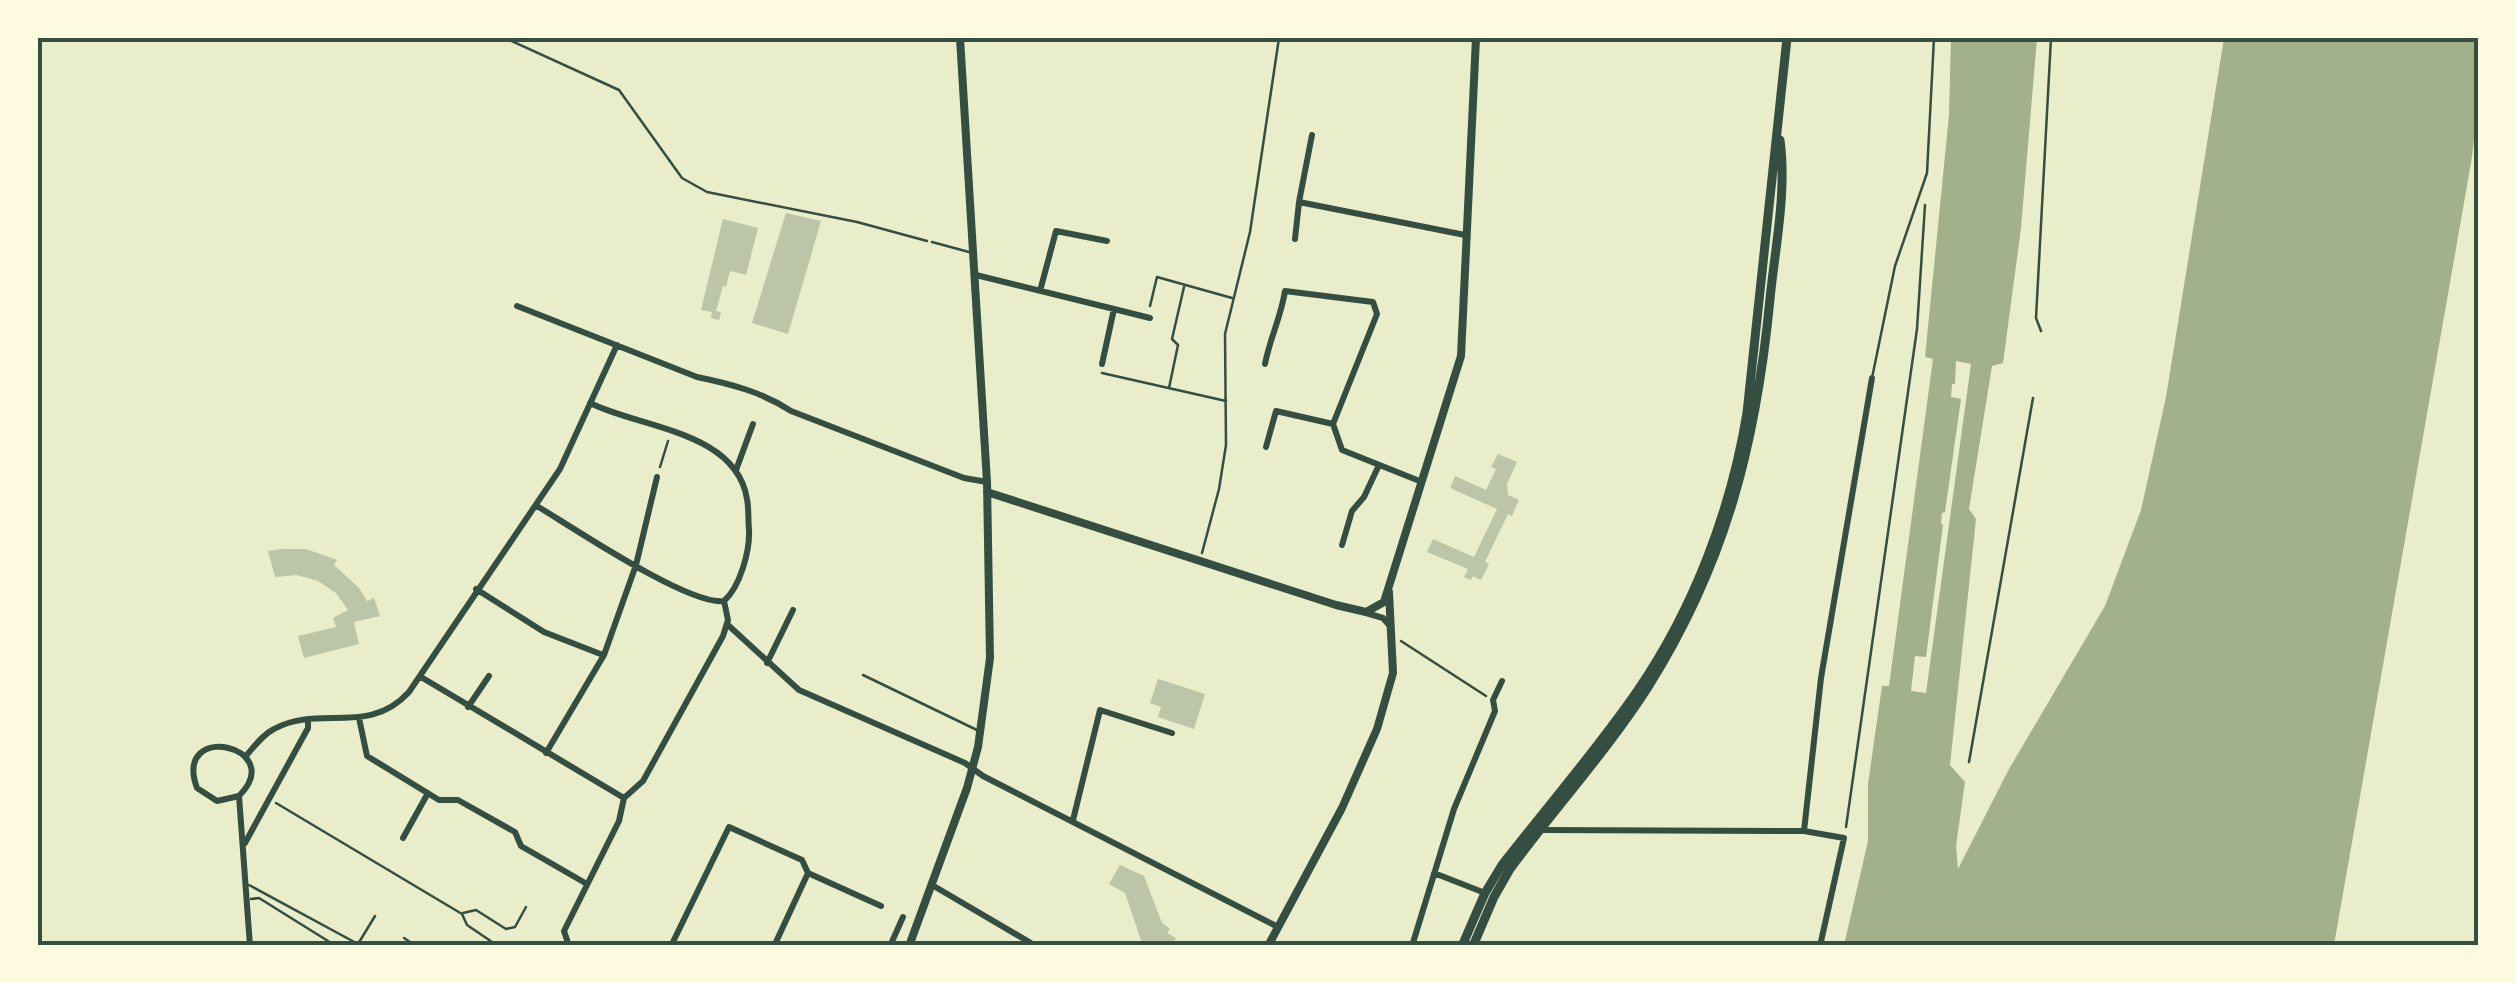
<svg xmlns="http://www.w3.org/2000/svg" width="2516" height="983" font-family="Lato,sans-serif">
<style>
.water{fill:#a3b18a;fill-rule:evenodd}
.building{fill:#bcc5a7}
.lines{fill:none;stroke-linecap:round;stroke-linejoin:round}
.path{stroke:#344e41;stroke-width:2.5}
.service{stroke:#344e41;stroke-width:2.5}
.minor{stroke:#344e41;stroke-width:6}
.tertiary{stroke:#344e41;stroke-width:8}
.secondary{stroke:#344e41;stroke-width:9}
.neatline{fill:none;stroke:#344e41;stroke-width:4}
</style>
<rect width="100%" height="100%" fill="#e9edc9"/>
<path class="water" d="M1951,38H2037L2021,228L2003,363L1992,366L1969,509L1976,519L1950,765L1965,782L1956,846L1958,869L2009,769L2105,606L2141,510L2166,397L2224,38H2478V107L2472,157L2334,945H1844L1868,841V784L1882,686H1889L1933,359L1925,357L1949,115ZM1956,361L1971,364L1926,693L1911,691L1915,656L1926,657L1943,525L1941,524L1942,513L1945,512L1961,399L1951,397L1952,384H1955Z"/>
<path class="building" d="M786,213L821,221L788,334L752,323Z
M723,219L758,228L746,275L730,271L726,287L723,286L716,311L721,312L719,320L711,318L712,312L701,310Z
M1498,454L1517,462L1507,484L1508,495L1519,500L1512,516L1508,514L1485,562L1489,564L1481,580L1473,576L1471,580L1464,577L1468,569L1427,552L1433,539L1474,557L1497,509L1450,488L1455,476L1486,490L1496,469L1491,467Z
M282,549H306L337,560L334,565L359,588L367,601L374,598L380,616L354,622L359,644L304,658L298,636L336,627L333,618L348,610L336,593L318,581L297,575L275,577L268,551Z
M1158,679L1205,694L1194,729L1158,717L1161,707L1150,703Z
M1120,865L1144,876L1162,923L1170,929L1167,933L1176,938L1172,946H1150L1141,940L1125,893L1109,884Z"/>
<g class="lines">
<path class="path" d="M505,38L619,90L682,178L707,192L857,222L927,241
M1150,306L1157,277L1232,298
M2041,331L2036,318L2051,38
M1102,373L1226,401
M1169,388L1178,345L1172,339L1184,287
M660,467L668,441
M1202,553L1219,489L1226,445L1225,334L1250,232L1279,38
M1401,641L1486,696
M1969,762L2033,398
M276,803L462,914L467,925L498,946
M1846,827L1917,329L1925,205
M463,913L476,910L506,929L515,927L526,907"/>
<path class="service" d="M932,242L969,252
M1872,378L1895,266L1927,173L1934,38
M863,675L979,731
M249,885L358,944L375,916
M251,899L259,898L336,946
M404,938L416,946"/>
<path class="minor" d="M1312,135L1299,202L1465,235
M1295,239L1299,202
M976,275L1114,309L1102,364
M1040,291L1056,231L1107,241
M517,306L697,377C731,384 762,392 791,411L964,478L987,482
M1114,309L1150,318
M1265,364C1270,338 1281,317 1285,291L1373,302L1377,314L1333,424L1342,450L1422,482
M1266,447L1276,411L1333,424
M736,470L753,424
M537,506C572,527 689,606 724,601
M1342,545L1352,511L1364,497L1379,465
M476,589L544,632L603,655
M1366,613L1383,618L1389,625
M728,625L799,690L965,763L983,776L1278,927
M767,663L793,610
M421,677L624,798
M468,707L489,676
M359,718L367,756L439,800H458L515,832L521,846L587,884
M546,753L604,655L636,565L657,477
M245,757C254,747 262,735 274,729C319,704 368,737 409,692L560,469L617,345
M239,796L217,801L197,788C172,720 289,746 239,796L250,946
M1073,820L1100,710L1172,733
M1540,830L1804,831L1844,838L1820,946
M1804,831L1821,678L1872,378
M403,838L428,793
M245,843L308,728V722
M1434,873L1485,893
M932,885L1036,946
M776,942L808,873
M569,946L564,931L619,821L624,798L643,781L723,636L728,620L724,601C740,587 750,551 749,530C748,520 749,509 747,499C736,431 640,428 590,403
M671,946L729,827L802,860L808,873L881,906
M890,946L903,917
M1412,946L1454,809L1495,711L1493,700L1502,681"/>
<path class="tertiary" d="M987,492L1336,605L1366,612L1384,602L1461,356L1476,38
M909,946L967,788L978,747L990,658L987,482L960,38
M1268,946L1342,808L1377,729L1393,673L1389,592"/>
<path class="secondary" d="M1462,946L1485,893L1502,865C1547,807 1596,751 1638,690C1694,608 1731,510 1747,413L1787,38
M1473,946L1494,897L1510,869C1555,808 1607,751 1648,687C1726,563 1756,444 1770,299C1775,248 1787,192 1780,140"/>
</g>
<rect width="2516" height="983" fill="none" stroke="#fefae0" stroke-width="80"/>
<rect x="40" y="40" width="2436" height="903" class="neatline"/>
</svg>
